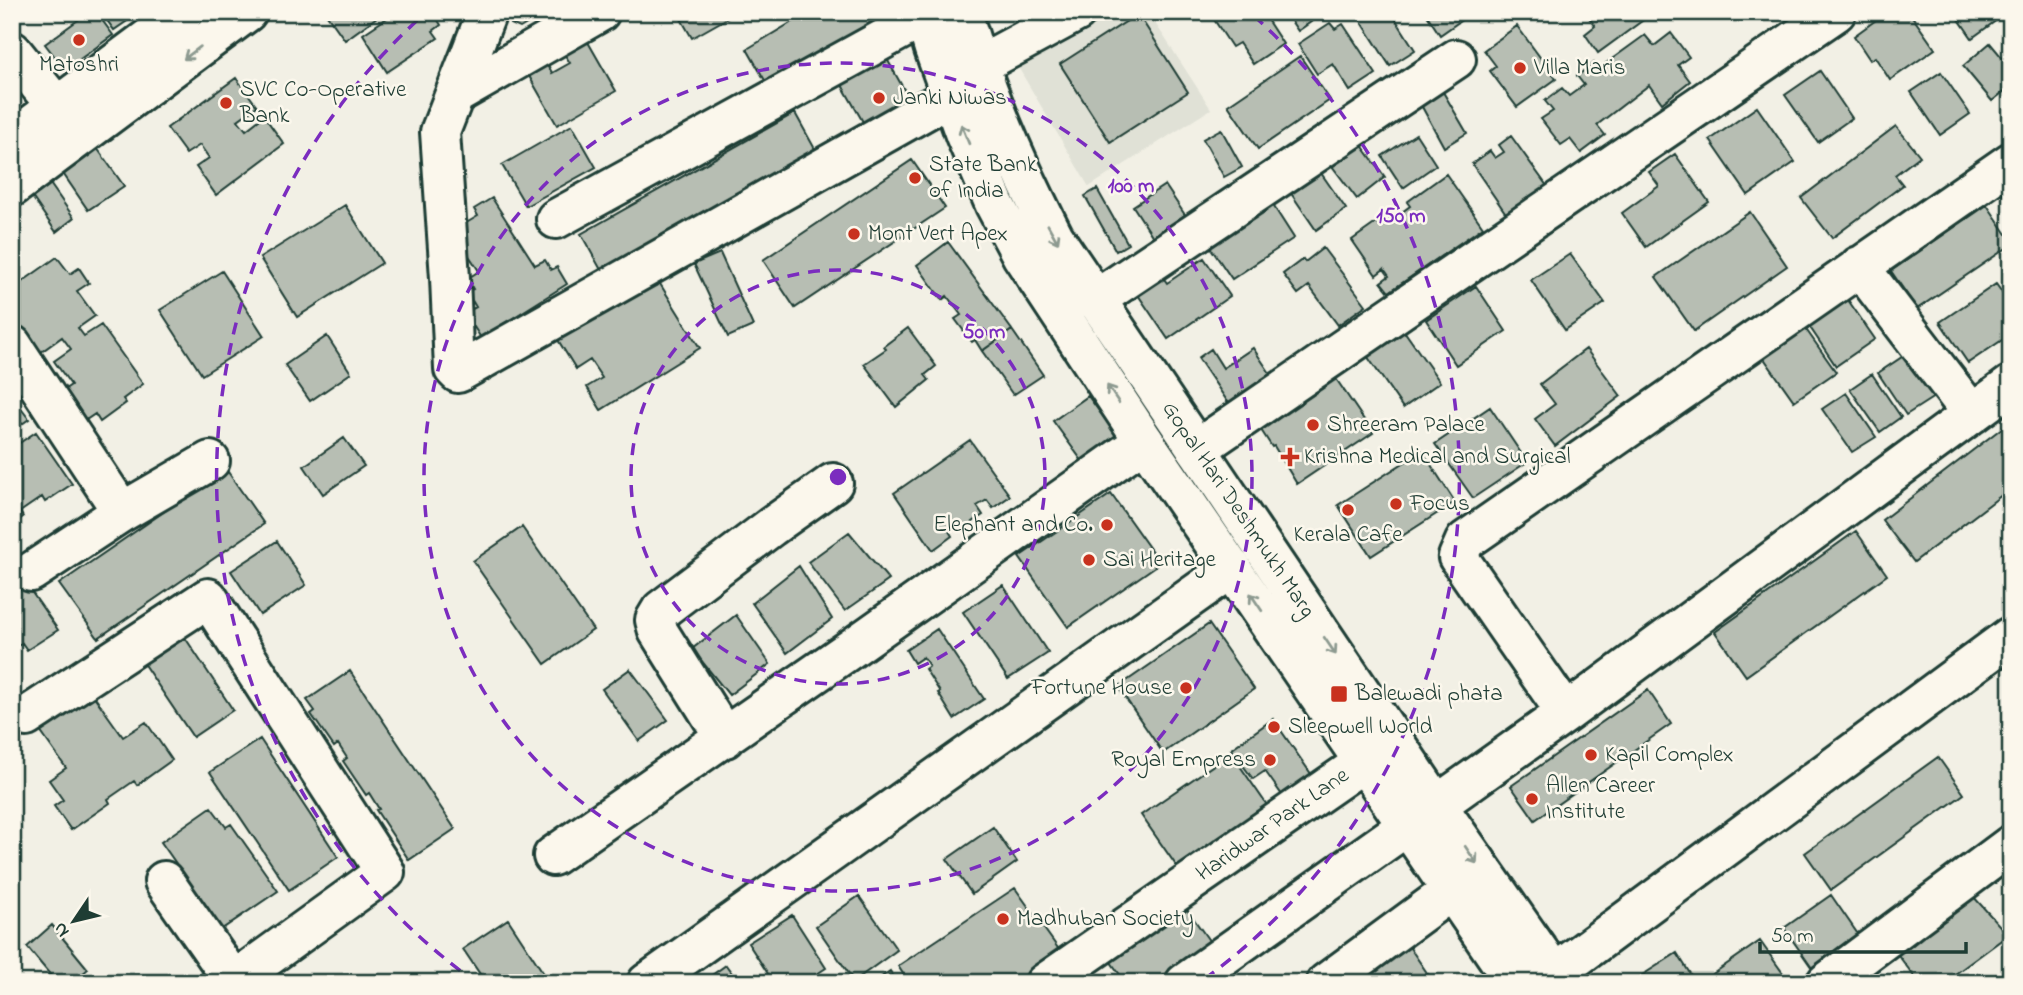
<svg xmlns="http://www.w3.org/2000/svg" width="2023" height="995" viewBox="0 0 2023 995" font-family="'Indie Flower',sans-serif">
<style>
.built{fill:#e0e1d6}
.building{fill:#b7beb3;stroke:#1f3d34;stroke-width:2}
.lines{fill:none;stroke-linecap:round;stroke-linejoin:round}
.minor-casing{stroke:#1f3d34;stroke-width:44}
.major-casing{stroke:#1f3d34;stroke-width:44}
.minor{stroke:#fbf7ec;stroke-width:38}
.major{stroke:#fbf7ec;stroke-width:38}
.oneway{stroke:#8d9a90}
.ring{fill:none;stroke:#7b2cbf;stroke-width:3.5;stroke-dasharray:12 9}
.poi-dot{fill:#c8321e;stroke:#fbf7ec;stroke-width:2.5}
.labels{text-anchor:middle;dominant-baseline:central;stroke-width:5;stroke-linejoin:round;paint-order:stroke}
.poi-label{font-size:23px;fill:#1f3d34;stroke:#fbf7ec;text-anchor:start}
.street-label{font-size:23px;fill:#1f3d34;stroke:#fbf7ec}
.centre{fill:#7b2cbf;stroke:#fbf7ec;stroke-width:3.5}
.ring-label{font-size:21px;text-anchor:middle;font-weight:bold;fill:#7b2cbf;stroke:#fbf7ec;stroke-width:5;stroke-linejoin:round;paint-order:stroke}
</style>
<rect width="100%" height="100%" fill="#f2f0e5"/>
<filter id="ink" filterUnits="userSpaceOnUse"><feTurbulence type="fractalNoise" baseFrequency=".0143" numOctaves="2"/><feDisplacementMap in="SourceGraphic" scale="14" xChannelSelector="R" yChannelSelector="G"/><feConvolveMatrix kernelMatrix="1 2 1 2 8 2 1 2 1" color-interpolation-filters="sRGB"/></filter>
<g filter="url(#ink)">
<path class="built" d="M1110,12H1148L1211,109L1089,187L1018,67Z"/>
<path class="building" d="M89,12H96L113,35L65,70L45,44Z
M101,12H129L133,17L114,30Z
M325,12H384L345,40Z
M396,12H433L441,25L433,31L438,38L387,72L363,34Z
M509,12H547L520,28L511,24Z
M677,12H738L692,38Z
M809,12H879L881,16L767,84L747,49Z
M1209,12H1262L1283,44L1253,64L1239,43L1232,47Z
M1285,12H1325L1298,31Z
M1365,12H1391L1415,50L1390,66L1358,16Z
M1425,12H1473L1440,35Z
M1585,12H1642L1646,18L1598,53L1585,34L1595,26Z
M1887,12H1909L1935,49L1890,80L1875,57L1870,60L1854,36Z
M1954,12H2008L1972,38Z
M1138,14L1188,92L1110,142L1060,64Z
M1330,23L1335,29L1343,24L1376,74L1350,91L1333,64L1317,74L1298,44Z
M1517,26L1556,79L1517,107L1490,71L1496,66L1484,50Z
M1671,33L1689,57L1678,65L1690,81L1662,103L1649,85L1597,125L1605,135L1581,153L1570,139L1561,145L1541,119L1553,111L1545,101L1562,88L1569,96L1584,85L1577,76L1594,63L1598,69L1645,35L1654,46Z
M588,42L616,91L557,125L529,76L548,65L552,73L570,63L565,55Z
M1990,43L2011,68V86L1992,101L1963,66Z
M1300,56L1330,100L1258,149L1228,105Z
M887,59L916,111L871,136L842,85Z
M1820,71L1852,118L1818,142L1785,95Z
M1941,72L1970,114L1940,135L1911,92Z
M236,78L257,106L238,120L246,130L264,116L284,144L216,195L196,167L209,158L200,145L186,154L167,128Z
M1443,92L1467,133L1444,147L1421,105Z
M1757,107L1795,162L1748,195L1710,140Z
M795,113L815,149L601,270L581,234Z
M572,125L596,167L526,206L502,165Z
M1896,126L1920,156L1895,175L1903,185L1832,238L1801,198Z
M1221,129L1242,167L1224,177L1203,139Z
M1416,134L1436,165L1403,188L1382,156Z
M1511,136L1547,186L1507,215L1472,164L1490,151L1495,158L1504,152L1499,145Z
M1361,144L1385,177L1357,199L1332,166Z
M97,148L124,186L88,210L62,172Z
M1675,154L1709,202L1646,247L1622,213L1659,186L1649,172Z
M912,160L945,208L795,308L763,260Z
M1314,163L1346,209L1316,230L1284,183Z
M1446,174L1483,227L1389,292L1381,282L1389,276L1384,269L1376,275L1352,240L1390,213L1394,218L1410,206L1407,202Z
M46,178L74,218L56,232L28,191Z
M1165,185L1185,215L1153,237L1133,206Z
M1097,189L1128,244L1116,251L1085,196Z
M492,198L535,265L545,260L551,270L557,267L567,284L481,338L465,313L476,307L467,292L473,289L467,279L479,271L453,231L478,216L474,209Z
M1269,199L1294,238L1232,279L1206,241Z
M345,205L382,263L297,317L260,258Z
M1987,205L2011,240V245L1917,309L1891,271Z
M1750,212L1787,266L1694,331L1656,277Z
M948,242L1012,330L982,351L975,340L972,342L955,319L961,315L947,296L942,300L917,265Z
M1323,248L1366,305L1338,325L1309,286L1298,294L1283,274L1303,259L1305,262Z
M720,253L753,326L728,337L694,264Z
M1570,254L1605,303L1565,330L1531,280Z
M57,257L70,274L79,268L89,283L77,291L95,316L78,328L84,336L101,325L143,384L123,399L126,403L100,422L95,414L80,424L61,392L71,385L54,361L71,349L62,337L41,352L24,329L12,337V289Z
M1204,258L1230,296L1168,339L1132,286L1157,269L1167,283Z
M222,271L264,336L202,375L160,310Z
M657,279L700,348L601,410L587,387L602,378L590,360L576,369L558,340Z
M1996,284L2011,305V334L1968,363L1940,322Z
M1476,286L1506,331L1456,365L1426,320Z
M1848,300L1875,339L1836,366L1809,326Z
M1400,325L1440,382L1403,408L1363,350Z
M908,328L936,366L925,375L929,380L896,407L864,364L886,349L884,346Z
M1805,328L1836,372L1794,401L1763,357Z
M1012,330L1043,375L1013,395L982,351Z
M327,336L351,373L310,401L285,365Z
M1253,348L1278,385L1236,414L1198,358L1211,349L1223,368Z
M1586,349L1621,396L1555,446L1535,419L1555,404L1540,384Z
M1905,355L1934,397L1906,415L1878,373Z
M1330,370L1373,433L1297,484L1274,446L1272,447L1261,430L1263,429L1257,420Z
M1872,374L1901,417L1880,432L1850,389Z
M1846,393L1876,437L1852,452L1822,409Z
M1088,396L1123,444L1088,469L1053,421Z
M12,397L29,419L12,431Z
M1490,407L1527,462L1473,498L1435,444Z
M2011,421V488L1914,562L1882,520Z
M36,432L72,484L45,502L42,497L20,512L23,517L12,525V448Z
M344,438L364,466L323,494L304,466Z
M970,440L1010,496L993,508L987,500L977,506L983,515L964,528L961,523L949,531L952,536L933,550L894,493Z
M1422,451L1455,502L1371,556L1338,505Z
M226,469L264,524L98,638L59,584Z
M1111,494L1160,563L1068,627L1019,557Z
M522,527L593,630L545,664L473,561Z
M1856,531L1887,575L1746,676L1715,632Z
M849,532L889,580L845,611L808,562Z
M277,541L306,585L260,615L231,571Z
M12,564L58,630L27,650L22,643L12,650Z
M799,566L832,619L787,653L752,603Z
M1003,585L1048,653L1008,679L963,612Z
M736,615L770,664L729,695L692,649Z
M1209,624L1254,689L1163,753L1118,687Z
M937,629L984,699L954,719L938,693L940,692L925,669L929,666L923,657L914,663L906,650Z
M184,636L233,710L193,737L143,663Z
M630,669L668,720L639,741L602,689Z
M350,671L455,829L409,860L376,810L379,809L369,793L366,795L343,761L347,758L338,744L334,747L311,714L315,711L307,700Z
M1648,690L1671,724L1535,820L1511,786Z
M91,692L123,737L146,722L172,760L137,785L134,781L108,799L110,803L71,830L54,806L63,800L49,780L66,768L38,728Z
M1273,719L1316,781L1287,802L1265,771L1253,779L1231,749Z
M260,739L338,857L289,890L210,772Z
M1231,753L1269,808L1180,871L1141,815Z
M1938,757L1964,794L1831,890L1805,853Z
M211,807L226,827L231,824L278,891L222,929L161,842Z
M993,827L1017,862L972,894L947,859Z
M1964,886L2008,935L1943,983H1919L1893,948L1903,940L1909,948L1920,939L1911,927Z
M1015,888L1060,951L1014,983H909L898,966Z
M1831,895L1866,946L1819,978L1784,928Z
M859,896L897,950L854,981L816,926Z
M1184,905L1210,942L1153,983H1126L1108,958Z
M792,915L826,968L803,983H774L748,943Z
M508,919L550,983H486L463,949Z
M52,925L88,969L72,983H57L27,947Z
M1760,941L1790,983H1710L1707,978Z
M1408,945L1434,983H1354Z
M1677,953L1696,983H1630Z
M726,965L739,983H701Z
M890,971L898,983H873Z"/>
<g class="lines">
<g class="minor-casing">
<path id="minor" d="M487,12L440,132L450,278L454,369L458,373L951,96
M12,51L77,132
M979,65L1077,12
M455,95L600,12
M556,219L924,17
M1859,266L1972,414
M1095,300L1456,59
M12,345L122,512
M1197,449L1836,12
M31,572L122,512L210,461
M1566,713L1458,557L1465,541L2011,162
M26,717L208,598L385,872L245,973L240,983
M725,738L658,631L655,620L661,610L771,527L833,483
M1437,805L1566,713L2011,385
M553,856L852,648L1144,441
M164,881L235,983
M1554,974L2011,636
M647,983L1232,568
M1045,983L1364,762
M1185,983L1407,826
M1326,983L1451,891
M1826,983L2011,845"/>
</g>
<g class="major-casing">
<path id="major" d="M923,12L934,49L965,135L995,205L1022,256L1144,441L1515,983
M962,12C984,90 1017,165 1054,237L1437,805L1561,983
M12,140L184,12
M12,187L247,12"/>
</g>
<use href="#minor" class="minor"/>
<use href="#major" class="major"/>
</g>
<defs><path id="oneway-shaft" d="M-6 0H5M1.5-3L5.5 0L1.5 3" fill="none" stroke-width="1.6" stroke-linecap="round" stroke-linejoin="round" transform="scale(1.75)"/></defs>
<g class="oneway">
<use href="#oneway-shaft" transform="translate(192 53) rotate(143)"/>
<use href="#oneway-shaft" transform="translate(965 134) rotate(-112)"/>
<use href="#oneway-shaft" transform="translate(1053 234) rotate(61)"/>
<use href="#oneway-shaft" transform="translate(1113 394) rotate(-124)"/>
<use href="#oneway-shaft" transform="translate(1256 602) rotate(-124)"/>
<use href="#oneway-shaft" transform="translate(1330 646) rotate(56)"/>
<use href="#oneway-shaft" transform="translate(1471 855) rotate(56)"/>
</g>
</g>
<g class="ring">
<circle cx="838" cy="477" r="207"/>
<circle cx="838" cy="477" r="414"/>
<path d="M477 983A621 621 0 0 1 422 16M1254 16A621 621 0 0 1 1199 983"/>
</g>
<g class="poi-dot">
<circle cx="79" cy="40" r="7"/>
<circle cx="1520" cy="68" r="7"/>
<circle cx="879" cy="98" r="7"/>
<circle cx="226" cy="103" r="7"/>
<circle cx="915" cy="178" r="7"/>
<circle cx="854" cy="234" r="7"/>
<circle cx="1313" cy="425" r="7"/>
<path d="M1286.5 446.5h7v7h7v7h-7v7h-7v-7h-7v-7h7z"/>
<circle cx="1396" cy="504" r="7"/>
<circle cx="1348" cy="510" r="7"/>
<circle cx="1107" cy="525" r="7"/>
<circle cx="1089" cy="560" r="7"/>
<circle cx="1186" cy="688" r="7"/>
<rect x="1330" y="685" width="18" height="18" rx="3.5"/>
<circle cx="1274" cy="727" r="7"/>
<circle cx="1591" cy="755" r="7"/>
<circle cx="1270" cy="760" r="7"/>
<circle cx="1532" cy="799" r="7"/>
<circle cx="1003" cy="919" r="7"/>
</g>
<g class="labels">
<g class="poi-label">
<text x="79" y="65" text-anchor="middle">Matoshri</text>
<text x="1534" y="68">Villa Maris</text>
<text x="240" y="90">SVC Co-Operative<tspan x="240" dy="26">Bank</tspan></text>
<text x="893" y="98">Janki Niwas</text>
<text x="929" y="165">State Bank<tspan x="929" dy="26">of India</tspan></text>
<text x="868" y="234">Mont Vert Apex</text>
<text x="1327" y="425">Shreeram Palace</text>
<text x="1304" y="457">Krishna Medical and Surgical</text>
<text x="1410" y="504">Focus</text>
<text x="1093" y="525" text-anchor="end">Elephant and Co.</text>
<text x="1348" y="535" text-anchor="middle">Kerala Cafe</text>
<text x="1103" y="560">Sai Heritage</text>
<text x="1172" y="688" text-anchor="end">Fortune House</text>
<text x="1355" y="694">Balewadi phata</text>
<text x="1288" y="727">Sleepwell World</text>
<text x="1605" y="755">Kapil Complex</text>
<text x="1256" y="760" text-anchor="end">Royal Empress</text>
<text x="1546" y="786">Allen Career<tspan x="1546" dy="26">Institute</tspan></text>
<text x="1017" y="919">Madhuban Society</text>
</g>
<g class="street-label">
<text transform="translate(1238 510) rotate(56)">Gopal Hari Deshmukh Marg</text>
<text transform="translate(1273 825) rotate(-35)">Haridwar Park Lane</text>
</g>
</g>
<circle cx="838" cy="477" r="10" class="centre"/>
<g class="ring-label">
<text x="1131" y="192">100 m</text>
<text x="1401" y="222">150 m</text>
<text x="984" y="338">50 m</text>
</g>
<rect width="2023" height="995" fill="none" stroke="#fbf7ec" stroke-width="42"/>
<rect x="21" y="21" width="1981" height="953" fill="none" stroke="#1f3d34" stroke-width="2.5" filter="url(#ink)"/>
<g transform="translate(74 921) rotate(235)" stroke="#fbf7ec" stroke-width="5" paint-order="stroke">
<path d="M0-5L12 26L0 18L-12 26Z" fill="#1f3d34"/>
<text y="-10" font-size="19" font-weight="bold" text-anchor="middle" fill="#1f3d34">N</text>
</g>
<path d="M1760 942v10h206v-10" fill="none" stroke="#1f3d34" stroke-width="3.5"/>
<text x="1771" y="942" font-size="21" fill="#1f3d34" stroke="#fbf7ec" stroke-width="5" paint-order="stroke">50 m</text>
</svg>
